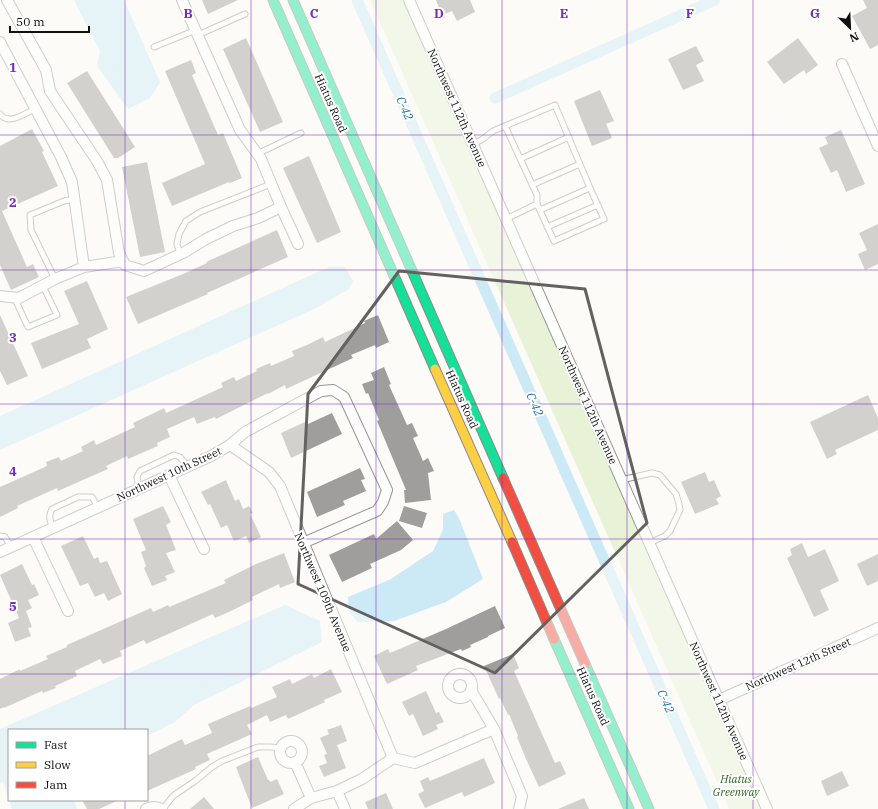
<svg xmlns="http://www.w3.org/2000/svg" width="878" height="809" viewBox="0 0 878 809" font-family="'IBM Plex Serif',serif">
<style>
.green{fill:#e7f2d7}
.water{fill:#cce9f6}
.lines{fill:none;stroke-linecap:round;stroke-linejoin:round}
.canal{stroke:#cce9f6;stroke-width:11}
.building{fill:#a09e9c}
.lane-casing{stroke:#969694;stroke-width:7}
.street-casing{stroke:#969694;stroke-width:12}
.fast-casing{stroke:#8d8c8b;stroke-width:11}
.slow-casing{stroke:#8d8c8b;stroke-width:11}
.jam-casing{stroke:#8d8c8b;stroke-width:11}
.lane{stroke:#fffefe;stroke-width:5}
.street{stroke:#fffefe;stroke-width:10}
.fast{stroke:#16e098;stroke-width:9}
.slow{stroke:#ffcf43;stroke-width:9}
.jam{stroke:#f24e42;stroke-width:9}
.marked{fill:none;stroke:#636261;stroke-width:3;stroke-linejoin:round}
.grid{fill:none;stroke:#7b2cbf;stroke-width:1;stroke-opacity:0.55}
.labels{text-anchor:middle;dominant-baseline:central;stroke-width:4;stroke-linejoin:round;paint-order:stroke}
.street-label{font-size:11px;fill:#101010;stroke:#fff}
.park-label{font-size:11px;font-style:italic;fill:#31691f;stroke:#fff}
.water-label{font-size:12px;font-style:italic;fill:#186ba4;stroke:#fff}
.grid-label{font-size:13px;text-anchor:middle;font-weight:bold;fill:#7b2cbf;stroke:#fff;stroke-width:4;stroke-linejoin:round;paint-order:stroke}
</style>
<rect width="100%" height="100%" fill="#fcfbf7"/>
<path class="green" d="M370,0H403L763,809H729Z"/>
<path class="water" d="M74,0H124L160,82L150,98L128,109L97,66L100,51Z
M329,267H345L353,281L349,289L314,309L0,450V416Z
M454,510L459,518L483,579L446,602L394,621L358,622L349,612L348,597L391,579L433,551L443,530V514Z
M285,605L320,621L322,642L194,705L175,722L147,736V730H9V800L3,782L0,783V729Z
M9,800H74L77,809H12Z"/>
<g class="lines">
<path class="canal" d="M357,0L714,809
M495,98L715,0"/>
</g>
<path class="building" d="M202,0H238L208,14Z
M436,0H470L475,12L457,21L452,11L442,15Z
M863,0H878V45L870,49L852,16L867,8Z
M246,38L283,122L260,132L223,49Z
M798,38L818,65L806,74L804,70L784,84L767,62Z
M696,46L704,61L696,65L704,81L683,90L668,59Z
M191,60L196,73L192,75L218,135L223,133L242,178L230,183L229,182L172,206L162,183L205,164L165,71Z
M87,71L135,147L118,158H114L67,83Z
M600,90L614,121L606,124L612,138L592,146L574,101Z
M32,129L44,151L42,152L58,186L2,211L27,267L33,264L39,277L11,290L0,265V146Z
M841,130L865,184L846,192L837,170L831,173L819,148L828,144L825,137Z
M309,156L341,232L317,243L283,168Z
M147,162L165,252L140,257L122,167Z
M878,224V264L865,270L858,254L867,250L859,233Z
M277,230L288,257L207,293L208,294L138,324L126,297L183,274L207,263L206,262Z
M87,281L108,329L87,339L91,348L42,369L31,343L79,324L64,291Z
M0,315L28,376L7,385L0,371Z
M378,315L389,342L376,348L375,345L351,355L353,358L286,389L285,385L268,394V393L216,419L215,417L197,424L194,417L167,429L170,437L157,443L158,446L128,459L127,456L106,466L108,469L58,491L57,488L17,506L18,508L0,517V487L47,466L46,462L59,457L61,461L83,451L81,447L94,440L96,445L135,427L133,423L154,413L164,408L166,413L188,403L223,387L221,383L234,377L236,381L257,371L256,369L270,363L271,366L294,356L292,351L307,345L323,337L325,342L365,323L364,321Z
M384,367L391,384L389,385L407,425L412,423L418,436L413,438L423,461L428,458L434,471L428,473L431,500L405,503L404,490H406L377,421L379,420L368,393L366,394L362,384L374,380L371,373Z
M868,395L878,418V430L835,450L837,454L827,459L810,422Z
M332,413L342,434L291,458L281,433L307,421L308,424Z
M360,468L365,479L361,480L366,491L343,501L345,505L317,517L307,492Z
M705,472L709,482L714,480L721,496L716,499L719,504L695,514L681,482Z
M226,480L235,501L239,499L243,509L249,506L253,513L250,514L261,537L249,543L246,536L234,541L227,525L221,528L210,504L208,505L201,492Z
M163,506L171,522L166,525L176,550L166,553L175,572L165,576L167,580L152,586L144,568L146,566L141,552L146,550L133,519Z
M404,506L427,513L422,528L399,521Z
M397,521L413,540L401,550L370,564L372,568L342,582L329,555L374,534L376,539Z
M83,536L94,559L98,557L100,563L107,561L122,594L108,601L104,593L95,597L88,583L80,586L61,546Z
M802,543L808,557L825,549L839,581L820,590L829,610L814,617L787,558L792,555L790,549Z
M284,553L295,582L280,588L279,584L252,597L253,600L231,611L215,618L213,614L146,644L144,640L120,651L122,656L103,664L100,659L75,671L77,676L55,686L56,688L43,693L42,691L4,708V707L0,709V679L20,669V671L48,659L46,656L67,647V645L151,608L153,612L168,605L169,607L226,583L224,580L256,564Z
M878,554V581L867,586L857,564Z
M22,564L32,585L34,584L39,595L28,600L32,608L26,611L32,627L28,628L31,636L15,642L8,623L19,618L0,575Z
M495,606L505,628L488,636V637L470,645L471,647L462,651L461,649L416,666L418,670L387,684L374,656L388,649L390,653L446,629Z
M513,654L519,668L514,671L555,763L560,761L566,774L539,787L526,759L517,737L518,736L509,714L508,715L500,698L499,699L484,666Z
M331,669L342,692L324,700L325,702L288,719L286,715L270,722L267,715L247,725L252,734L207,754L210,760L195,767L196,769L147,791V756L182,739L185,745L212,733L208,724L250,706L251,708L277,697L272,687L290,679L292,684L312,674L314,678Z
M426,691L436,713L439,712L444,722L436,725L438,729L423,736L413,714L409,716L402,702Z
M341,725L347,741L337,745L346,768L324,777L319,766L327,763L324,755L327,754L320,738L329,734L327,730Z
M258,757L268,780H269L270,782L277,779L284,794L252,808L236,767Z
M484,758L495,783L464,797L462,792L425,808L418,794L424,791L420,781L428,777L430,781Z
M842,771L849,786L827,796L821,781Z
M386,793L393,809H368L365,802Z
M204,797L214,809H190Z
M584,798L589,809H558Z
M82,800H119L99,809H87Z"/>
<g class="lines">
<g class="lane-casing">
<path id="lane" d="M198,35L245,14
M154,47L196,30
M0,114C9,126 25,113 35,109
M505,126L537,195V204
M473,144L483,139L493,131L555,105L590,188
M257,154L301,133
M520,159L569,137
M532,185L580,164
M506,219L537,204L554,241L604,219L590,188L540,210
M547,227L598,205
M180,254L177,244L179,234L186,221L200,212L271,184
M55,279L31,230L30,215L64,201L75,199
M14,297L28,327L57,315L43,286
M621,480L652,473L660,475L676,494L679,504L680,510L670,531L665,536L649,543
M139,489L137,477L140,471L174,455L180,457L188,467
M53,528C50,521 48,516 52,509L78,497H92L98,507
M0,536L5,537L11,547
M163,809L173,796L195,781L212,767L222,761L258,747H270L281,748"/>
</g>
<g class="street-casing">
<path id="street" d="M7,0L46,70L50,91L97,161L107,180L119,253L125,265L144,271L185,252L206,239L233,226L258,218L281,207
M182,0L240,130L261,159L281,207L298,244
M409,0L767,809
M0,42L61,157L72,182L84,267
M842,64L878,146
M0,296L19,298L55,279L84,267L123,261
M230,445L269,472L280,486L393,758
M169,475L204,549
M33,537L68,611
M0,552L211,456L230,445L245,432L321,391L333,390L344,397L387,490L383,502L377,511L303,543
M448 686a12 12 0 1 1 24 0a12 12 0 1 1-24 0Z
M471,690L494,729L522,796L519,809
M719,700L878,628
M280 752a11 11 0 1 1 22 0a11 11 0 1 1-22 0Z
M295,762L311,798
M337,791L345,809
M146,809C152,806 156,806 162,809
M294,809L311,798L337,791L362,779L393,758L415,763L494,729"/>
</g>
<g class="fast-casing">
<path id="fast" d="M273,0L435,369
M293,0L503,478
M554,639L629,809
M585,664L649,809"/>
</g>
<g class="slow-casing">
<path id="slow" d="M435,369L512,542"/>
</g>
<g class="jam-casing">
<path id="jam" d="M503,478L585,664
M512,542L554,639"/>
</g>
<use href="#lane" class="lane"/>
<use href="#street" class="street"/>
<use href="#fast" class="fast"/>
<use href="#slow" class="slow"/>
<use href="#jam" class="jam"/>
</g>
<path d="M0 0H878V809H0ZM399,271L585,289L647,523L495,673L298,584L308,394Z" fill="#fcfbf7" fill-opacity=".55" fill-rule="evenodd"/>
<path class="marked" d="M399,271L585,289L647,523L495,673L298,584L308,394Z"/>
<path class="grid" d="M125,0V730M251,0V809M376,0V809M502,0V809M627,0V809M753,0V809M0,135H878M0,270H878M0,404H878M0,539H878M0,674H878M125,800V809"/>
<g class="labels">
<g class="street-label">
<text transform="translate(331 103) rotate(66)">Hiatus Road</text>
<text transform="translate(457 108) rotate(66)">Northwest 112th Avenue</text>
<text transform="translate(462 399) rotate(66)">Hiatus Road</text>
<text transform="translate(588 405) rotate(66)">Northwest 112th Avenue</text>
<text transform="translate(169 474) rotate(-25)">Northwest 10th Street</text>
<text transform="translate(323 592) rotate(67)">Northwest 109th Avenue</text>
<text transform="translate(798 664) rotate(-24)">Northwest 12th Street</text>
<text transform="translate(593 696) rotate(66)">Hiatus Road</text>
<text transform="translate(719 701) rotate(66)">Northwest 112th Avenue</text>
</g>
<g class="park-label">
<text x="736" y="779">Hiatus<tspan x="736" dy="13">Greenway</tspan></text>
</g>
<g class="water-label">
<text transform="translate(405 108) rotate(66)">C-42</text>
<text transform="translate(535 404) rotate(66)">C-42</text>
<text transform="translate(666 701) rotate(66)">C-42</text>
</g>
</g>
<g class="grid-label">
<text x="188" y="18">B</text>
<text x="314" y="18">C</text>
<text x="439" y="18">D</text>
<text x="564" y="18">E</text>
<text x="690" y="18">F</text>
<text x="815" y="18">G</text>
<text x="13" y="72">1</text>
<text x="13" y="207">2</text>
<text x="13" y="342">3</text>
<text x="13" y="476">4</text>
<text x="13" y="611">5</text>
</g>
<rect x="8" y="729" width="140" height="72" fill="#ffffff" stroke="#9f9f9f"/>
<rect x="16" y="742" width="20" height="6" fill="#16e098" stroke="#9f9f9f"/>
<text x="44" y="749" font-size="12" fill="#101010">Fast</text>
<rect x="16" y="762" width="20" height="6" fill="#ffcf43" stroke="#9f9f9f"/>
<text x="44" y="769" font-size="12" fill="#101010">Slow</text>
<rect x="16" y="782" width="20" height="6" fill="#f24e42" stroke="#9f9f9f"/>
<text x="44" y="789" font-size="12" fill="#101010">Jam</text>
<g transform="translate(850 28) rotate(156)" stroke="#ffffff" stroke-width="3" paint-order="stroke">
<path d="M0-3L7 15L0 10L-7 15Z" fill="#101010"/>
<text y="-6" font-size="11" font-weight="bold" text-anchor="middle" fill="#101010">N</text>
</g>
<path d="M10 26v6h79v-6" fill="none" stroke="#101010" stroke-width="2"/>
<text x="16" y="26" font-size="12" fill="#101010" stroke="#ffffff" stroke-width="3" paint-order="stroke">50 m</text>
</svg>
